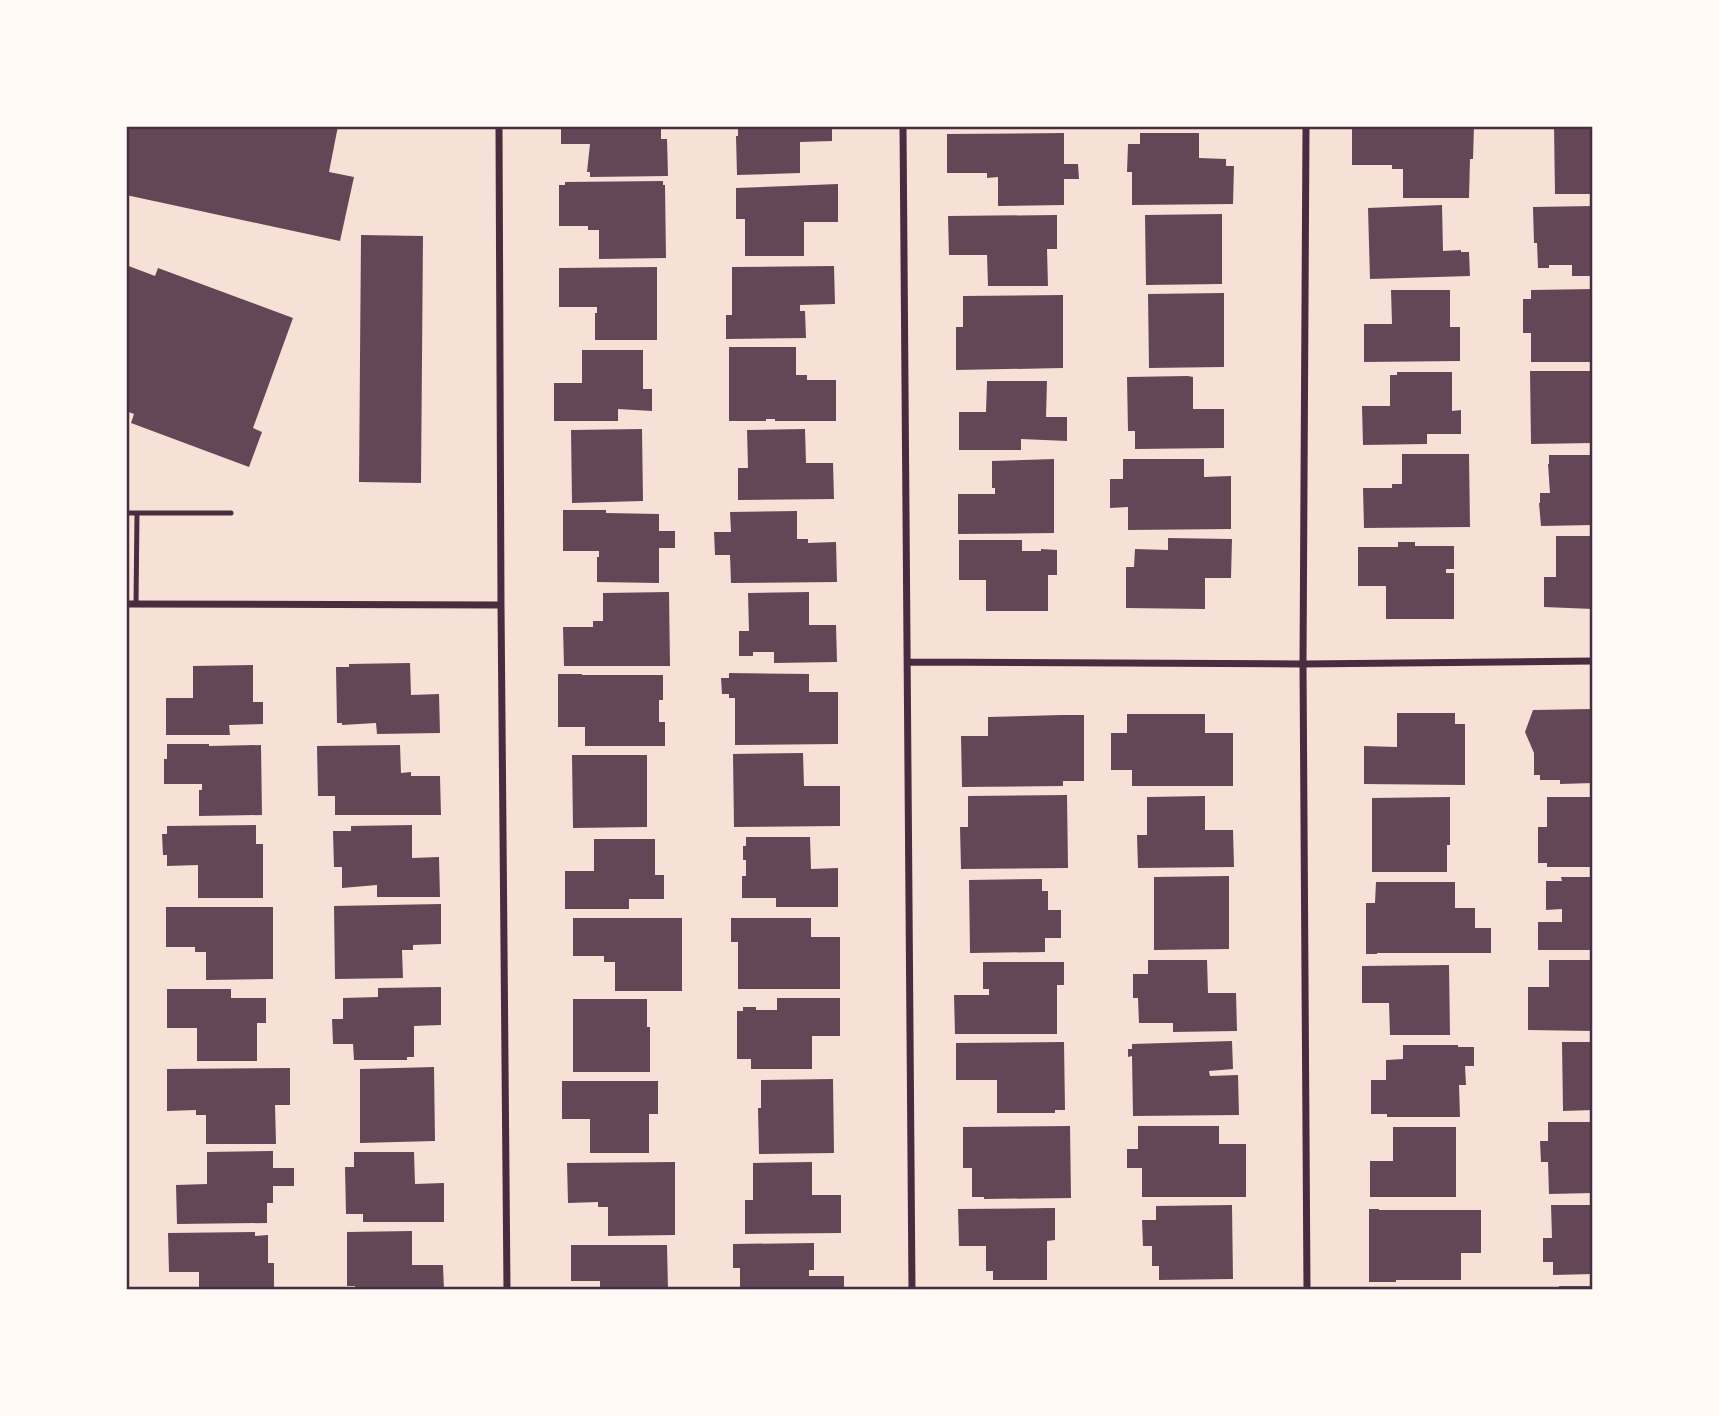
<svg xmlns="http://www.w3.org/2000/svg" width="1719" height="1416" viewBox="0 0 1719 1416" font-family="'IBM Plex Sans',sans-serif">
<style>
.building{fill:#644757}
.lines{fill:none;stroke-linecap:round;stroke-linejoin:round}
.service{stroke:#4a2c40;stroke-width:5}
.minor{stroke:#4a2c40;stroke-width:7}
.neatline{fill:none;stroke:#4a2c40;stroke-width:2.5}
</style>
<rect width="100%" height="100%" fill="#f7e1d7"/>
<path class="building" d="M126,126H338L329,172L354,177L340,241L126,195Z
M561,126H661V139H667L668,176L590,177V172H587L590,144H561Z
M738,126H832V141L800,142V173L737,175L736,136H738Z
M1352,126H1474L1473,159H1470L1469,198H1403V169H1392V165H1352Z
M1554,126H1593V194H1555Z
M1064,133V164H1078L1079,179H1064V205L998,206V177L987,178V173H947V134Z
M1140,133H1199V158L1226,159V166H1234L1233,204L1132,205V172H1127L1128,144H1140Z
M663,181V185H665L666,258L599,259V230H588V226H559V185H565V182Z
M838,184V222H804V256H745V219H736V188Z
M1442,205L1443,251L1461,250V252H1469L1470,276L1370,279L1368,208Z
M1593,206V276H1572V265H1549V268H1538L1537,243H1534L1533,207Z
M1222,214V284L1146,285L1145,215Z
M1057,215V249H1047L1048,286H988L987,255H949L948,216Z
M361,235L423,236L421,483L359,482Z
M126,265L155,276L158,268L293,318L253,428L262,432L249,467L131,423L134,414L126,411Z
M834,266L835,304L800,305V311H805L806,338L726,339V315H732V267Z
M657,267V340H595V313H597V307H559V268Z
M1593,289V362H1531V333H1523V299H1531V290Z
M1391,290H1450V327H1460V361L1364,362V324H1392Z
M1224,293V367L1149,368L1148,294Z
M1063,295V368L956,370V327H963V296Z
M729,347H796V375H807V380H836V421H775V419H766V421H729Z
M582,350H643V389H652V411L618,409V421H554V383H582Z
M1530,371H1593V443L1531,444Z
M1397,372H1452V411L1461,410V434H1427V444L1363,445L1362,406H1390V375H1397Z
M1188,376L1193,377V409H1224V448L1135,449V431H1128L1127,377Z
M987,381H1047L1046,417H1067V441L1021,439V450H959V412H986Z
M642,429L643,501L572,503L571,430Z
M805,429L806,463H833L834,499L738,500V468H748L747,430Z
M1402,454H1469L1470,527L1364,528L1363,488H1392V484H1402Z
M1549,455H1593V525L1541,526L1539,503H1540V493H1550L1548,464H1549Z
M1054,459V533L958,534V494H995V488H992V461Z
M1123,459H1204V477L1231,476V529L1128,530V507L1110,508V479H1123Z
M563,510H606V513L659,514V531H675V548H659V583L597,582V557H599V551H563Z
M797,511V539H808V543L836,542L837,582L731,583L730,555H715L714,532H731L730,512Z
M1556,536H1593V609L1544,607V577H1556Z
M1168,538L1232,539L1231,578H1205V609L1126,608V567H1134L1135,549L1168,550Z
M959,540H1022V551H1041V549L1057,550V575H1048V611H986V580H959Z
M1398,542H1415V546H1454V569H1446V573H1454V619H1386V586H1358V547H1398Z
M669,592L670,666H564L563,627H593V621H603V593Z
M809,592V625H836L837,662L774,663V652H753V656H739V631H749L748,593Z
M410,663L411,695L439,694L440,733L377,734L376,723L342,725V723H337L336,667H349V664Z
M253,665V702H263V724L229,725L230,735H166V698H193V666Z
M729,673L809,674V692H838V744L735,745V698H729V694H722L721,678H729Z
M558,674H582V675H663V700H659V722H665V746H585V727H558Z
M1593,709V783L1560,784V780H1540V775H1534V753L1525,732L1533,710Z
M1397,713H1455V724H1465V785L1364,784V746L1397,747Z
M1127,714H1205V733H1233V786H1132V770H1111V733H1127Z
M1061,715H1084V781H1063V786L962,787L961,736H988V717Z
M167,744H209V746L261,745L262,815L199,816V790H202V784H164V759H167Z
M400,745L401,773L411,772V776H440L441,815H335V796H318L317,746Z
M803,753L804,786H840V826L734,827L733,754Z
M572,755H647V827L573,828Z
M1067,795L1068,868L961,869L960,827H968V796Z
M1205,796V830H1233L1234,867L1138,868L1137,835H1147V797Z
M1450,797V845H1447V872H1372V798Z
M1547,797H1593V867H1547V863H1538V827H1547Z
M256,825V844H263V898H198V865L167,866V855H163L162,834H167V826Z
M412,825V858L439,857L440,897H377V885L342,888V867H334L333,831H351V826Z
M746,837H810L811,869L838,868V907H776V898H742V876H746V860H743V846H746Z
M594,839H655V875H664V899H629V909H565V871H594Z
M1229,876V949L1154,950V877Z
M1561,877H1593V950H1538V922H1562V909L1546,910V881H1562Z
M1042,879V891H1048V910H1061V938H1045V952L970,953L969,880Z
M1376,882H1455V908H1475V928H1491V953H1377V954H1366V903H1375Z
M441,904V944L413,945V950H402L403,978L335,979L334,906Z
M166,907H273V979L206,980V952H195V947H166Z
M573,918H682V991H615V962H604V956H573Z
M731,918H811V937H840V989H738V942H731Z
M1148,960H1207L1208,993H1236L1237,1031L1173,1032V1023H1139L1138,998H1133V974H1148Z
M1549,960H1593V1031L1528,1030V987H1549Z
M983,962H1064V985H1057V1034H955L954,995H989V989H983Z
M1449,965L1450,1035H1390L1389,1003H1362V966Z
M441,987V1025L414,1026V1057H407V1060H354L353,1044H333L332,1019H343V998L378,997V988Z
M167,989H231V998H266V1023H257V1061H197V1028H167Z
M777,998H840V1036H812V1069H751V1059H737V1011H743V1007H756V1010H777Z
M573,999H647V1027H650V1072H573Z
M1232,1041L1233,1069L1209,1071L1210,1076L1238,1075L1239,1115L1133,1116L1132,1056L1128,1057V1049H1132V1044Z
M1064,1042L1065,1110H1055V1113H997V1080H956V1043Z
M1562,1042H1593V1110L1563,1111Z
M1403,1045H1458V1047H1474V1066H1465L1466,1085H1459L1460,1117H1387V1114H1371V1080H1386V1060L1403,1059Z
M434,1067L435,1141L360,1143V1069Z
M290,1068V1105H275L276,1144H206V1115H196V1110L167,1111V1069Z
M833,1079L834,1153L759,1154L758,1108H761V1080Z
M562,1081H658V1114H649V1153H590V1119H562Z
M1548,1122H1593V1193L1549,1194L1548,1162H1541L1540,1141H1548Z
M1070,1126L1071,1198L984,1199V1197H972V1168H963V1127Z
M1138,1126H1219V1144H1246V1197H1142V1168H1127V1149H1138Z
M1393,1127H1456V1197H1370V1161H1393Z
M273,1151V1168H294V1186H273V1203H267V1223L177,1224L176,1185L207,1184V1152Z
M354,1152H414L415,1184L444,1183V1222H363V1214H346L345,1167H354Z
M675,1162V1235L608,1236V1207H598V1202L568,1203L567,1163Z
M812,1162V1195H841V1233L745,1234V1200H753V1163Z
M1232,1205L1233,1279L1159,1280V1266H1152V1246H1143L1142,1220H1156V1206Z
M1551,1205H1593V1274L1553,1275V1262H1543V1238H1552Z
M1055,1208V1240L1047,1241V1280H993V1271H986V1246H959L958,1209Z
M1369,1209H1379V1210H1481V1253H1461V1280H1396V1282H1369Z
M412,1231V1265H443L444,1290H355V1286H347V1232Z
M255,1232V1236L268,1235V1263H274V1290H199V1272H169L168,1233Z
M814,1243V1270H809V1276H844V1290H740V1268H733V1244Z
M571,1245H667L668,1290H600V1281H571Z
M1559,1286H1593V1290H1559Z"/>
<g class="lines">
<path class="service" d="M126,513H231
M136,604L137,513"/>
<path class="minor" d="M499,126L501,605L507,1290
M903,126L912,1290
M1306,126L1303,664L1307,1290
M126,604L501,605
M908,662L1303,664L1593,661"/>
</g>
<rect width="1719" height="1416" fill="none" stroke="#fffaf5" stroke-width="256"/>
<rect x="128" y="128" width="1463" height="1160" class="neatline"/>
</svg>
